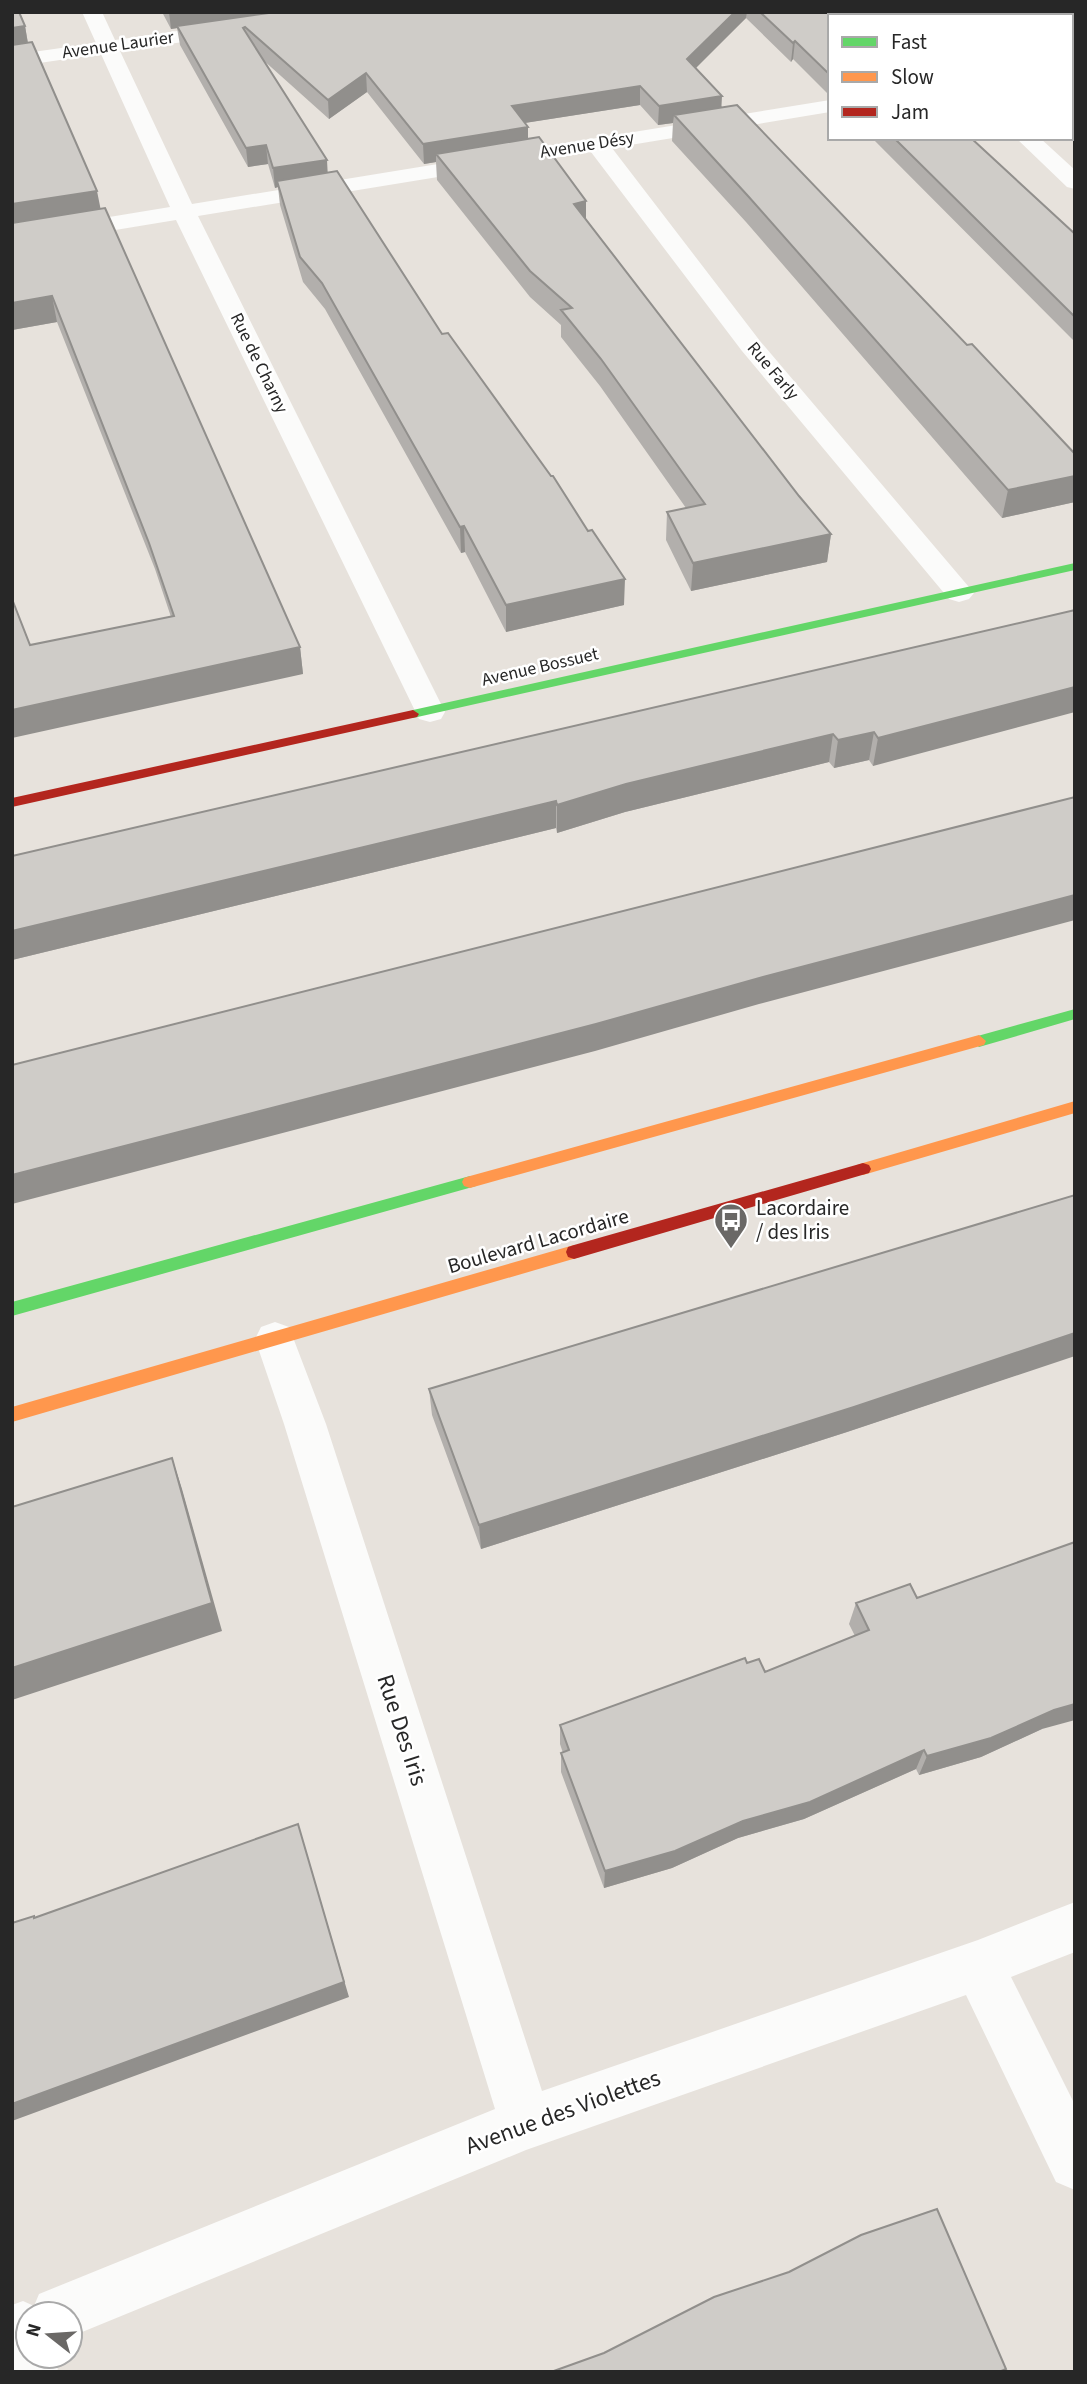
<svg xmlns="http://www.w3.org/2000/svg" width="1087" height="2384" viewBox="0 0 1087 2384" font-family="'Source Sans 3',sans-serif">
<style>
.lines{fill:none;stroke-linecap:round;stroke-linejoin:round}
.street{fill:#fbfbfa;fill-rule:evenodd}
.fast{fill:#63d668;fill-rule:evenodd}
.slow{fill:#ff974d;fill-rule:evenodd}
.jam{fill:#b3261e;fill-rule:evenodd}
.wall{fill:#b2afac}
.shaded-wall{fill:#918f8c}
.building{fill:#cfccc8;stroke:#918f8c;stroke-width:2}
.labels{text-anchor:middle;dominant-baseline:central;stroke-width:5;stroke-linejoin:round;paint-order:stroke}
.far-street-label{font-size:18px;fill:#272727;stroke:#fff}
.poi-label{font-size:21px;fill:#272727;stroke:#fff;text-anchor:start}
.street-label{font-size:21px;fill:#272727;stroke:#fff}
.near-street-label{font-size:24px;fill:#272727;stroke:#fff}
</style>
<rect width="100%" height="100%" fill="#e7e2dc"/>
<g class="lines">
<path class="street" d="M82,12H102L115,40L232,23L239,25L242,29L239,33L232,35L120,51L192,204L830,100V112L612,148L760,341L974,593L969,599L959,602L949,599L742,351L591,152L198,216L445,712L441,719L430,722L419,719L176,220L12,247V233L170,207L101,54L12,67V55L96,43Z
M1016,138H1040L1075,170V189L1067,187Z
M275,1322L289,1327L326,1424L542,2091L978,1940L1075,1902V1952L1011,1977L1075,2105V2190L1056,2182L966,1995L526,2150L70,2337V2314H28V2356H56L58,2372H12V2305L23,2301L34,2306L39,2294L495,2109L284,1424L255,1339L261,1327Z"/>
<path class="fast" d="M1075,563V570L413,718L407,714L413,710Z
M1075,1009V1019L979,1047L972,1041L974,1037Z
M470,1176L476,1178L478,1182L476,1186L12,1316V1302Z"/>
<path class="slow" d="M979,1035L986,1041L984,1045L470,1188L464,1186L462,1182L464,1178L470,1176Z
M1075,1101V1113L863,1175L857,1173L855,1169L857,1165L863,1163Z
M574,1245L580,1247L582,1252L580,1257L12,1422V1407Z"/>
<path class="jam" d="M413,710L419,714L417,717L12,807V798Z
M863,1163L869,1165L871,1169L869,1173L574,1259L568,1257L566,1252L568,1247L574,1245Z"/>
</g>
<path class="wall" d="M12,12L25,26L28,43L100,209L300,647L303,674L30,645L171,617L155,569L57,322L12,330Z
M162,12H1075V103L1071,100V16H830V96L793,59L791,62L746,18L695,68L722,107L967,345L1075,454V502L1002,518L746,222L672,141L673,123L658,125L640,105L524,123L528,139L586,219L799,496L831,534L827,562L691,591L666,540L667,512L686,508L600,386L561,337V325L530,297L437,180L436,162L424,164L367,92L329,119L262,59L328,173L442,334L624,605L506,632L465,552L461,553L325,309L303,282L280,205L278,187L275,188L268,164L248,167L180,45L177,28L171,29Z
M872,138H971L1075,234V342Z
M1075,610L873,766L869,760L834,768L829,762L625,812L557,833L556,828L12,960V856Z
M1031,1370L847,1432L481,1549L432,1415L429,1389Z
M917,1598L1042,1729L981,1757L919,1775L916,1769L804,1819L738,1838L672,1868L604,1888L561,1772V1753H563L560,1744V1725L747,1663L765,1672L855,1636L849,1624L856,1603Z"/>
<path class="shaded-wall" d="M169,12H285L171,29Z
M735,12H747L746,18L686,78L687,59Z
M25,26L29,50L12,53V28Z
M795,41L793,59L791,62L793,43Z
M366,73L367,92L329,119L328,100Z
M640,86V105L512,125V106Z
M722,96L721,115H674L673,123L658,125L659,106Z
M528,127V147L436,154V162L424,164L423,144Z
M266,145L268,164L248,167L246,148Z
M327,160L328,179L277,181L278,187L275,188L273,168Z
M97,191L102,216L12,230V204Z
M586,201V228L574,204Z
M52,296L57,322L12,330V303Z
M1075,476V502L1002,518L1008,490Z
M464,526L465,552L461,553L460,527Z
M831,534L827,562L691,591L693,563Z
M625,579L624,605L506,632V605Z
M300,647L303,674L12,738V710Z
M1075,687V712L873,766L878,738Z
M874,732L869,760L834,768L838,740Z
M833,734L829,762L625,812L557,833V805L626,784Z
M556,801V828L12,960V931Z
M1075,895V920L759,1004L595,1051L12,1204V1175Z
M1075,1333V1356L847,1432L481,1549L479,1525Z
M172,1458L182,1489L222,1631L12,1700V1668Z
M1075,1704V1720L1042,1729L981,1757L919,1775L927,1756L1054,1710Z
M924,1750L916,1769L804,1819L738,1838L672,1868L604,1888L605,1871L743,1821Z
M298,1824L349,1997L12,2121V2104Z"/>
<path class="building" d="M12,12H19L25,26L12,28Z
M276,12H735L687,59L722,96L659,106L640,86L512,106L528,127L423,144L366,73L328,100L245,27L243,28L327,160L273,168L266,145L246,148L177,26Z
M760,12H1075V40L1072,54L1075,56V81L1071,78V16H830V75L795,41L793,43Z
M32,42L97,191L12,204V45Z
M737,105L967,345L972,344L1075,454V476L1008,490L748,196L674,115Z
M539,137L586,201L574,204L799,496L831,534L693,563L667,512L705,504L601,359L561,310L572,308L530,271L436,154Z
M894,138H971L1075,234V317Z
M337,171L442,334L448,333L551,476H553L588,531L592,530L625,579L506,605L464,526L460,527L322,283L300,257L277,181Z
M105,208L300,647L12,710V599L30,645L174,616L149,543L52,296L12,303V223Z
M1075,610V687L878,738L874,732L838,740L833,734L626,784L557,805L556,801L12,931V856Z
M1075,797V895L763,977L596,1024L12,1175V1065Z
M1075,1195V1333L854,1407L479,1525L429,1389Z
M172,1458L212,1603L12,1668V1507Z
M1075,1542V1704L1054,1710L991,1738L927,1756L924,1750L810,1802L743,1821L675,1851L605,1871L561,1753L569,1750L560,1725L745,1658L747,1663L759,1659L765,1672L869,1630L856,1603L910,1584L917,1598Z
M298,1824L344,1982L12,2104V1923L34,1916V1918Z
M937,2209L1006,2369L999,2372H551L604,2353L714,2297L789,2272L861,2235Z"/>
<defs>
<g id="bus-pin" transform="scale(1.75)"><path d="M0 17L-7.5 6A9.5 9.5 0 1 1 7.5 6Z" fill="#6a6866" stroke="#fff"/><path d="M-5-6H5V4H4V6H2V4H-2V6H-4V4H-5ZM-3.5-4V0h7V-4ZM-3.5 1.2v1.5H-2V1.2ZM2 1.2v1.5H3.5V1.2Z" fill="#fff"/></g>
</defs>
<g fill-rule="evenodd">
<use href="#bus-pin" x="731" y="1220"/>
</g>
<g class="labels">
<g class="far-street-label">
<text transform="translate(118 45) rotate(-8)">Avenue Laurier</text>
<text transform="translate(587 145) rotate(-9)">Avenue Désy</text>
<text transform="translate(259 363) rotate(64)">Rue de Charny</text>
<text transform="translate(773 371) rotate(50)">Rue Farly</text>
<text transform="translate(540 667) rotate(-13)">Avenue Bossuet</text>
</g>
<g class="poi-label">
<text x="756" y="1208">Lacordaire<tspan x="756" dy="24">/ des Iris</tspan></text>
</g>
<g class="street-label">
<text transform="translate(538 1241) rotate(-16)">Boulevard Lacordaire</text>
</g>
<g class="near-street-label">
<text transform="translate(402 1730) rotate(72)">Rue Des Iris</text>
<text transform="translate(563 2112) rotate(-20)">Avenue des Violettes</text>
</g>
</g>
<rect width="1087" height="2384" fill="none" stroke="#272727" stroke-width="28"/>
<rect x="828" y="14" width="245" height="126" fill="#ffffff" stroke="#a9a9a9" stroke-width="2"/>
<rect x="842" y="37" width="35" height="10" fill="#63d668" stroke="#a9a9a9" stroke-width="2"/>
<text x="891" y="49" font-size="21" fill="#272727">Fast</text>
<rect x="842" y="72" width="35" height="10" fill="#ff974d" stroke="#a9a9a9" stroke-width="2"/>
<text x="891" y="84" font-size="21" fill="#272727">Slow</text>
<rect x="842" y="107" width="35" height="10" fill="#b3261e" stroke="#a9a9a9" stroke-width="2"/>
<text x="891" y="119" font-size="21" fill="#272727">Jam</text>
<g transform="translate(49 2335) rotate(287)"><circle r="33" fill="#ffffff" stroke="#a9a9a9" stroke-width="2"/>
<path d="M0-5L12 26L0 18L-12 26Z" fill="#6a6866"/>
<text y="-10" font-size="19" font-weight="bold" text-anchor="middle" fill="#272727">N</text>
</g>
</svg>
